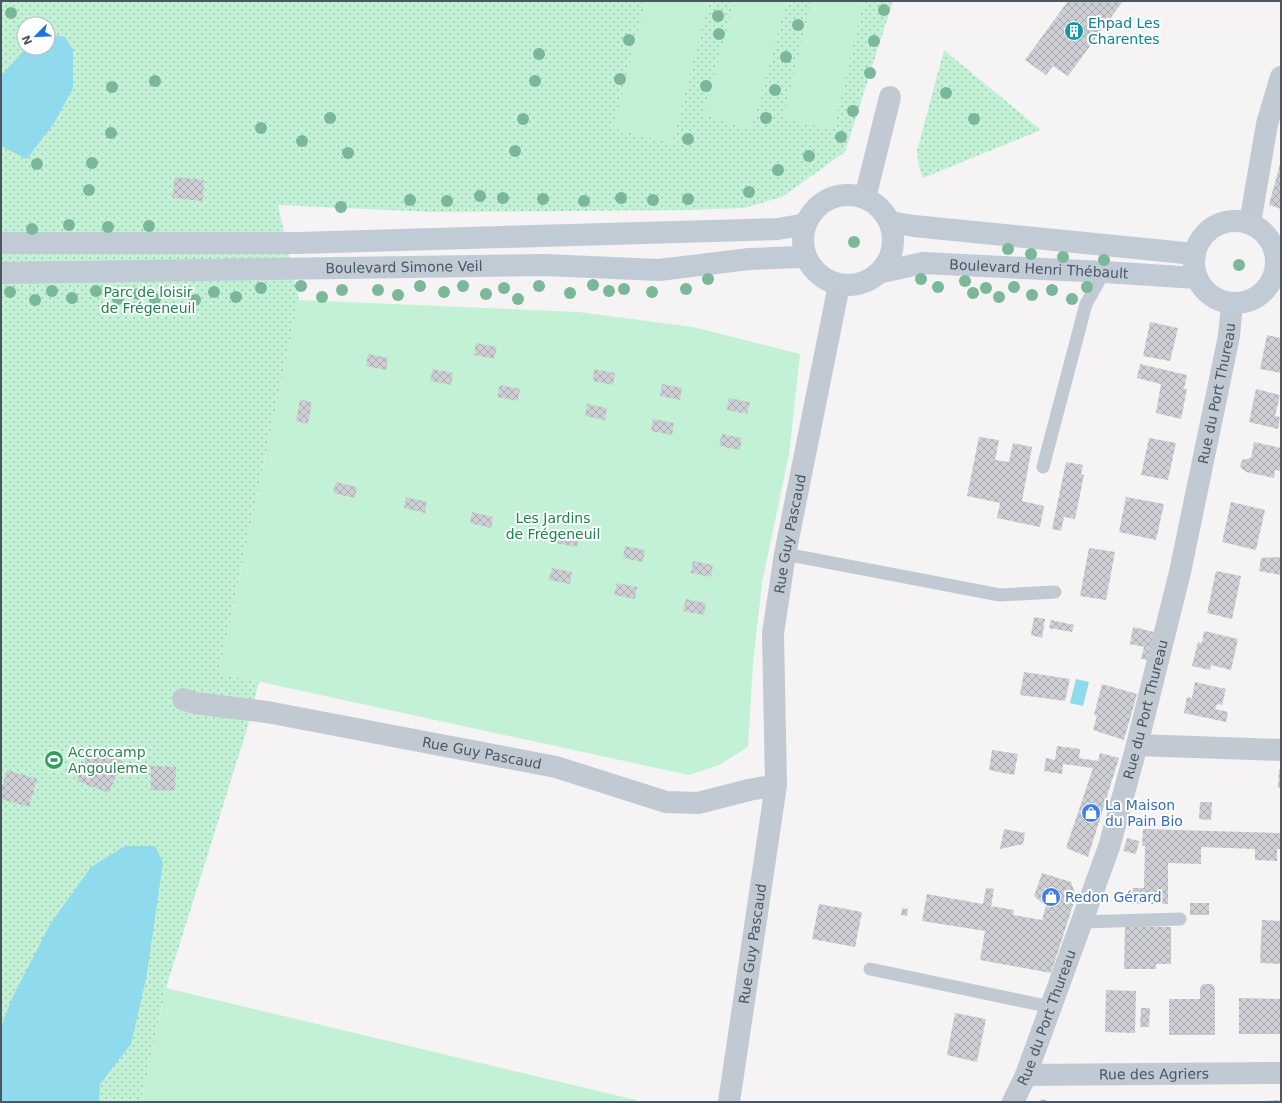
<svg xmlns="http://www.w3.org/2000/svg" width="1282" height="1103" viewBox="0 0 1282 1103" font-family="'DejaVu Sans',sans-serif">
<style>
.grass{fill:url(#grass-dots);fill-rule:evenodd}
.garden{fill:#c3f1d5}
.water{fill:#90daee}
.building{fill:url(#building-cross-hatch)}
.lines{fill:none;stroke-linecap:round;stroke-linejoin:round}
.lane{stroke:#c1cad2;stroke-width:13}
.street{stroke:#c1cad2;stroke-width:22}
.secondary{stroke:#c1cbd6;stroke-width:22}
.tree{fill:#7bb799}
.labels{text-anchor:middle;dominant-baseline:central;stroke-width:4;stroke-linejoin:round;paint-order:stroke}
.culture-label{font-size:14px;fill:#0d838f;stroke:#fff;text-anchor:start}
.street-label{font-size:14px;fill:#4a5661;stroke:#fff}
.park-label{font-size:14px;fill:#17864f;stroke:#fff}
.leisure-label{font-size:14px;fill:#27864d;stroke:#fff;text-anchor:start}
.shop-label{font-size:14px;fill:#366cbe;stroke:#fff;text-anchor:start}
</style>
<defs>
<pattern id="grass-dots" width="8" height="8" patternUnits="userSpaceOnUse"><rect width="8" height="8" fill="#c3f1d5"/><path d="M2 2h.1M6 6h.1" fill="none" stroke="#a0c6b0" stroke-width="1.8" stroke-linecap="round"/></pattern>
<pattern id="building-cross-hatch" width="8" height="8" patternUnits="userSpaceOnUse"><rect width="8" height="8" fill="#cdcfd5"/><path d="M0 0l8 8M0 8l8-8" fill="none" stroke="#a8abb0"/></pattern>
</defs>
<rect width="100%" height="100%" fill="#f5f3f3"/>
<path class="grass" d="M1,1H893L845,152L782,197L744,208L687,210L434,212L278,205L299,300L219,673L259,682L247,729L166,988L141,1102H1ZM24,24H48V48H24Z
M944,50L1041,130L923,178L919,167L917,151Z"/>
<path class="garden" d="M646,1H709L672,144L613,128Z
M735,1H787L751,129L703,115Z
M812,1H864L833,130L783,118Z
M299,300L578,312L693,327L800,354L789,454L762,583L753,663L748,747L719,765L689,775L219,673Z
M50,747L69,754L59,774L38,766Z
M166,988L636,1100L638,1102H141Z"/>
<path class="water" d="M48,34L65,37L73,50V88L54,123L27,159L1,146V76L26,48H48Z
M1076,679L1089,682L1083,706L1070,703Z
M125,846H155L163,863L146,979L131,1044L100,1084L99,1102H1V1027L11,1000L51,923L91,867Z"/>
<path class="building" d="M1068,1H1123L1068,76L1053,66L1046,75L1025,60Z
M1281,160V209L1269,205Z
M175,177L204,180L203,201L172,198Z
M1150,322L1178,328L1170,361L1143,356Z
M1267,335L1281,338V373L1260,369Z
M476,343L497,347L494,359L474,355Z
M368,354L388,358L386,370L366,366Z
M1140,364L1187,375L1184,389H1187L1181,419L1156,413L1161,384L1137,378Z
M433,369L453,373L451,385L430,381Z
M594,369L615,373L613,385L593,381Z
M662,384L682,388L680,400L660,396Z
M500,385L520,389L518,401L497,397Z
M1256,389L1280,395L1275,416L1280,417L1278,429L1249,422Z
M729,398L750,402L747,414L727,410Z
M300,400L312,402L308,424L296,421Z
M587,404L607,408L605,420L585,416Z
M653,419L674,423L672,435L651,431Z
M722,434L742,438L740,450L719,446Z
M979,437L999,440L995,460L1009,462L1013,443L1032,447L1022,501L1044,506L1040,527L997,518L1000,503L967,496Z
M1149,438L1176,443L1168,480L1141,475Z
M1254,442L1281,448V471L1275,470L1274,478L1246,472L1240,467L1242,460L1251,458Z
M1066,462L1083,465L1081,474L1084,475L1075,519L1064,517L1061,531L1052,529Z
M336,482L357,487L355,498L333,493Z
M406,497L427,502L425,513L404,508Z
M1126,497L1164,504L1156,540L1119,532Z
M1231,502L1265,510L1256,550L1222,542Z
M472,512L493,517L491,528L470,523Z
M559,531L579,535L577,547L556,543Z
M625,546L645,550L643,562L623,558Z
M1089,548L1115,552L1106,600L1080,596Z
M1281,557V575L1259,571L1261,558Z
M693,561L713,565L711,577L691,573Z
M552,568L572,572L570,584L549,580Z
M1216,571L1241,576L1232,619L1207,613Z
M617,583L637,587L635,599L614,595Z
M686,599L706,603L704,615L683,611Z
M1034,617L1045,619L1042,638L1031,635Z
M1051,620L1074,625L1072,632L1049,628Z
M1133,627L1154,632L1147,660L1141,659L1144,647L1130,644Z
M1204,631L1238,639L1231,670L1211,665L1210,670L1192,666L1198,642L1202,643Z
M1024,672L1070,679L1065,701L1020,695Z
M1195,682L1226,689L1222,705L1217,704L1215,709L1228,712L1226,722L1184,713L1187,697L1192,698Z
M1102,684L1137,694L1124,740L1093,730L1097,716L1094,715Z
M1057,746L1080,749L1079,758L1098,761L1100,753L1119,758L1088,857L1066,848L1093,768L1063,764L1062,774L1044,771L1046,758L1055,760Z
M90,748L122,761L109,793L77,781Z
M992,750L1018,754L1014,775L989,770Z
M151,766L176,767L175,791L151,790Z
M1279,769H1281V788H1278Z
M7,770L37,779L29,807L1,799V791Z
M1200,802H1212L1211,820L1199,819Z
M1004,829L1025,833L1023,844L1000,849Z
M1143,829L1280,833V849H1277V861L1255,860V849L1201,847V864L1168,863V904H1131L1132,888H1144L1145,846H1142Z
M1127,838L1139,841L1136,854L1123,851Z
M1042,873L1071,882L1076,896L1051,973L980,960L985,931L922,921L927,894L983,904L986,888L994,889L991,906L1014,910L1013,915L1042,920L1046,906L1034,896Z
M1190,903H1209V915H1190Z
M819,904L862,912L855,947L812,939Z
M902,908L908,909L907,916L901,915Z
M1262,920L1281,921V964L1260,963Z
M1125,926L1171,927V964H1156V969H1124Z
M1203,984H1212L1215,988V1035H1169V999H1200V988Z
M1106,990L1136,991L1135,1033L1105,1032Z
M1239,998L1281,999V1034H1239Z
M1141,1008H1150L1149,1027H1140Z
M955,1013L986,1019L977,1062L947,1055Z
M1041,1099L1052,1102H1040Z
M1281,1100V1102H1263V1101Z"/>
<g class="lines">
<path class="lane" d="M1043,467L1086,304L1104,272
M785,554L1000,595L1055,592
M1082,922L1180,919
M870,969L1051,1007"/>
<g class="street">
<path d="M865,198L890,97"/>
<path d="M1250,223L1267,124L1281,77"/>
<path id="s1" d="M183,699L195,703L267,712L556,767L666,802L698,803L749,790L776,785"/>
<path d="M1137,745L1281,750"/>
<path id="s2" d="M1026,1075L1281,1073"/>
<path id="s3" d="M729,1102L776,785L773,633L785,554L839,285"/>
<path id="s4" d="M1013,1102L1026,1075L1109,847L1137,745L1180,572L1229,336L1232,303"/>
</g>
<g class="secondary">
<circle cx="848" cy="240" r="45"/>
<circle cx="1235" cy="262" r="41"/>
<path d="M890,222L914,226L1195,254"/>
<path d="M1,243H298L778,229L806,224"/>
<path id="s5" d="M882,272L923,263L1104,272L1197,278"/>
<path id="s6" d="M1,273L545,265L659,270L749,259L798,257L807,259"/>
</g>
</g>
<g class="tree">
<circle cx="884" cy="10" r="6"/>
<circle cx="11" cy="13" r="6"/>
<circle cx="718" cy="16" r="6"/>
<circle cx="798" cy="25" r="6"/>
<circle cx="719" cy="34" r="6"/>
<circle cx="629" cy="40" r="6"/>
<circle cx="874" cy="41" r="6"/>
<circle cx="539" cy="54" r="6"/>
<circle cx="786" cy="57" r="6"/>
<circle cx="870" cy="73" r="6"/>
<circle cx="620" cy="79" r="6"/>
<circle cx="155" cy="81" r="6"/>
<circle cx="535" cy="81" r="6"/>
<circle cx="706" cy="86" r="6"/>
<circle cx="112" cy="87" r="6"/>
<circle cx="775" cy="90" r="6"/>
<circle cx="946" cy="93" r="6"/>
<circle cx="853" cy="111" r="6"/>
<circle cx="330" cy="118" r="6"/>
<circle cx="766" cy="118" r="6"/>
<circle cx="523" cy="119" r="6"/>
<circle cx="974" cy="119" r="6"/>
<circle cx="261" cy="128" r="6"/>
<circle cx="111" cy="133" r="6"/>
<circle cx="841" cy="137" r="6"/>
<circle cx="688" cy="139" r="6"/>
<circle cx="302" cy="141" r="6"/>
<circle cx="515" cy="151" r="6"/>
<circle cx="348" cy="153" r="6"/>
<circle cx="809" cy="156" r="6"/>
<circle cx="92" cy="163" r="6"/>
<circle cx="37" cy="164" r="6"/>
<circle cx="778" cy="170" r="6"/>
<circle cx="89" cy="190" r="6"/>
<circle cx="749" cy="192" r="6"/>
<circle cx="480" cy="196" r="6"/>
<circle cx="503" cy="198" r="6"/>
<circle cx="621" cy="198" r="6"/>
<circle cx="543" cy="199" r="6"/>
<circle cx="688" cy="199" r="6"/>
<circle cx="410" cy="200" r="6"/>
<circle cx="653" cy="200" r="6"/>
<circle cx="447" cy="201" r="6"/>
<circle cx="584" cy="201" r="6"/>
<circle cx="341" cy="207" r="6"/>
<circle cx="69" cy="225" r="6"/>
<circle cx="149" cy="226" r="6"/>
<circle cx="108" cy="227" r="6"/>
<circle cx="32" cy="229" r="6"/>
<circle cx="854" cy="242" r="6"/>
<circle cx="1008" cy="249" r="6"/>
<circle cx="1031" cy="254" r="6"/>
<circle cx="1063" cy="257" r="6"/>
<circle cx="1104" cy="260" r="6"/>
<circle cx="1239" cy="265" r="6"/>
<circle cx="708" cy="279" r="6"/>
<circle cx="921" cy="279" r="6"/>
<circle cx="965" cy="281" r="6"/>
<circle cx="593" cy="285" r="6"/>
<circle cx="301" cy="286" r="6"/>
<circle cx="420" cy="286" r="6"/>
<circle cx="463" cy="286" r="6"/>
<circle cx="539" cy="286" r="6"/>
<circle cx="938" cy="287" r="6"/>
<circle cx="1014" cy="287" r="6"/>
<circle cx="1087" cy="287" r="6"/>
<circle cx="261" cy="288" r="6"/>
<circle cx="504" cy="288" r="6"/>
<circle cx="986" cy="288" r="6"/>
<circle cx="624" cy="289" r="6"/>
<circle cx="686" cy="289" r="6"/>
<circle cx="342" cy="290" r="6"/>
<circle cx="378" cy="290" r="6"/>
<circle cx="1052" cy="290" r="6"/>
<circle cx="52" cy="291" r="6"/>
<circle cx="96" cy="291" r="6"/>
<circle cx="609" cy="291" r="6"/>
<circle cx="10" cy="292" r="6"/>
<circle cx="214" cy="292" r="6"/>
<circle cx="444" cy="292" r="6"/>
<circle cx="652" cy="292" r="6"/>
<circle cx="570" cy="293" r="6"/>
<circle cx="973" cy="293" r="6"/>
<circle cx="138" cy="294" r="6"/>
<circle cx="486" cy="294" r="6"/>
<circle cx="398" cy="295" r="6"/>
<circle cx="1032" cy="295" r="6"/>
<circle cx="236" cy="297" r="6"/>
<circle cx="322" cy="297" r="6"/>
<circle cx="999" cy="297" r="6"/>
<circle cx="72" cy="298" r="6"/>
<circle cx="118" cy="299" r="6"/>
<circle cx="155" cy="299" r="6"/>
<circle cx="518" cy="299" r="6"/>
<circle cx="1072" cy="299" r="6"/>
<circle cx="35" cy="300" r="6"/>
<circle cx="195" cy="300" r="6"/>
</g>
<defs>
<g id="building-disc" transform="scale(1)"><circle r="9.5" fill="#0f9aa8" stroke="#fff"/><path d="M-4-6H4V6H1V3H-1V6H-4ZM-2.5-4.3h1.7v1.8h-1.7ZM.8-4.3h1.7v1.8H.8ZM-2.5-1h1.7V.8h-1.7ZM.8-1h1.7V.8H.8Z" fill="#fff"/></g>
<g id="stadium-disc" transform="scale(1)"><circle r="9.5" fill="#2e9e5b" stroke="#fff"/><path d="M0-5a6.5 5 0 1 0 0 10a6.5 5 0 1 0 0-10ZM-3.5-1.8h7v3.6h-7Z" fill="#fff"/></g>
<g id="shop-disc" transform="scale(1)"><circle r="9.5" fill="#3f7fe0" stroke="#fff"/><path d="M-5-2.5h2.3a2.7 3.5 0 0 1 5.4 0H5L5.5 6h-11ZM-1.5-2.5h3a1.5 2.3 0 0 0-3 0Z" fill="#fff"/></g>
</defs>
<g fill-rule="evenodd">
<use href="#building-disc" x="1074" y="31"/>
<use href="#stadium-disc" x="54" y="760"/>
<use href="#shop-disc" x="1091" y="813"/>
<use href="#shop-disc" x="1051" y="897"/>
</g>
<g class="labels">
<g class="culture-label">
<text x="1088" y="23">Ehpad Les<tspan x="1088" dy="16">Charentes</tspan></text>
</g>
<g class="street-label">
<text stroke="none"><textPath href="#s6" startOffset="403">Boulevard Simone Veil</textPath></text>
<text stroke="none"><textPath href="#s5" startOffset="158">Boulevard Henri Thébault</textPath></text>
<text stroke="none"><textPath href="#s4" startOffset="739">Rue du Port Thureau</textPath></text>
<text stroke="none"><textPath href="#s3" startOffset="573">Rue Guy Pascaud</textPath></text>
<text stroke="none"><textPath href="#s4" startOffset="415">Rue du Port Thureau</textPath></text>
<text stroke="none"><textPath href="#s1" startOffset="304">Rue Guy Pascaud</textPath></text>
<text stroke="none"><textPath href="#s3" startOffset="160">Rue Guy Pascaud</textPath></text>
<text stroke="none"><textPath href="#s4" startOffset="91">Rue du Port Thureau</textPath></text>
<text stroke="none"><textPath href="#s2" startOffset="128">Rue des Agriers</textPath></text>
</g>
<g class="park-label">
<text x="148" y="292">Parc de loisir<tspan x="148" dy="16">de Frégeneuil</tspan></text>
<text x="553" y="518">Les Jardins<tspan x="553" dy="16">de Frégeneuil</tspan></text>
</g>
<g class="leisure-label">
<text x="68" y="752">Accrocamp<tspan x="68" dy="16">Angouleme</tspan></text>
</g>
<g class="shop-label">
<text x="1105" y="805">La Maison<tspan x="1105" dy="16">du Pain Bio</tspan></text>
<text x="1065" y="897">Redon Gérard</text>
</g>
</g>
<rect width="1282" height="1103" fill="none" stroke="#4a5661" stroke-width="4"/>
<g transform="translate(36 36) rotate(246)"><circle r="19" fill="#ffffff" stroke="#b7bbc0"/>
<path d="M0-3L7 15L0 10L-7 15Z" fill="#1a73e8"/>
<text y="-6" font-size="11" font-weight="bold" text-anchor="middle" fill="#4a5661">N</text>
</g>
</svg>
